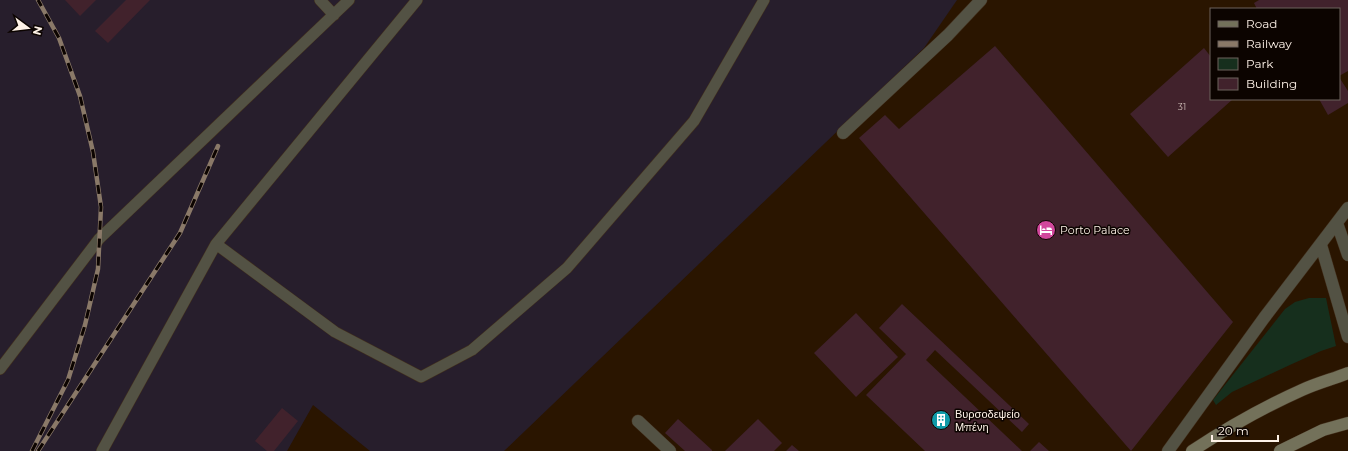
<svg xmlns="http://www.w3.org/2000/svg" width="1348" height="451" viewBox="0 0 1348 451" font-family="Montserrat,sans-serif">
<style>
.industrial{fill:#271e2c}
.green{fill:#162f1d}
.building{fill:#41222c}
.lines{fill:none;stroke-linecap:round;stroke-linejoin:round}
.lane-casing{stroke:#43301c;stroke-width:12}
.street-casing{stroke:#43301c;stroke-width:13}
.secondary-casing{stroke:#43301c;stroke-width:13}
.lane{stroke:#535244;stroke-width:11}
.street{stroke:#535244;stroke-width:12}
.secondary{stroke:#73715a;stroke-width:12}
.rail-casing{stroke:#8a7968;stroke-width:4.5}
.rail{stroke:#0c0400;stroke-width:3;stroke-dasharray:9;stroke-linecap:butt}
.labels{text-anchor:middle;dominant-baseline:central;stroke-width:3;stroke-linejoin:round;paint-order:stroke}
.number-label{font-size:9px;fill:#cfbeb8}
.poi-label{font-size:11px;fill:#fef2e7;stroke:#0c0400;text-anchor:start}
</style>
<rect width="100%" height="100%" fill="#2a1500"/>
<path class="industrial" d="M0,0H957L924,48L504,451H370L313,405L287,451H0Z"/>
<path class="green" d="M1309,298H1326L1336,346L1321,351L1292,364L1232,392L1216,405L1213,400L1285,309L1295,302Z"/>
<path class="building" d="M65,0H96L80,16Z
M126,0H150L108,43L95,31Z
M1259,0H1348V71L1339,76V9H1257L1254,3Z
M995,46L1233,322L1131,451L859,138L885,115L899,129Z
M1204,48L1211,57V99H1233L1168,157L1130,114Z
M1339,77L1348,91V103L1328,115L1319,99H1339Z
M902,304L1029,424L1022,432L935,350L926,360L1022,451H925L866,395L906,354L879,328Z
M856,313L898,357L856,397L814,353Z
M282,408L298,421L274,451H267L255,441Z
M678,419L712,450V451H685L665,433Z
M758,419L782,443L774,451H725Z
M1039,442L1049,451H1030Z
M792,445L799,451H786Z"/>
<g class="lines">
<g class="lane-casing">
<path id="lane" d="M320,0L334,15
M216,244L335,332L421,377L472,350L567,268L694,121L764,0
M0,369L99,239L349,0
M102,451L216,244L417,0"/>
</g>
<g class="street-casing">
<path id="street" d="M843,133L948,35L981,0
M1337,223L1348,255
M1321,245L1348,337
M638,421L670,451
M1168,451L1264,318L1348,208"/>
</g>
<g class="secondary-casing">
<path id="secondary" d="M1192,451C1227,428 1264,407 1302,390C1317,383 1333,379 1348,373
M1280,451L1323,430L1348,423"/>
</g>
<use href="#lane" class="lane"/>
<use href="#street" class="street"/>
<use href="#secondary" class="secondary"/>
<g class="rail-casing">
<path id="rail" d="M32,451L68,380L85,325L98,269L101,207L93,152L80,96L59,38L38,0
M38,451L180,233L218,146"/>
</g>
<use href="#rail" class="rail"/>
</g>
<defs>
<g id="hotel-disc" transform="scale(1)"><circle r="9.5" fill="#d1479c" stroke="#0c0400"/><path d="M-6-4.5h1.5V1H6V5H4.5V3h-9V5H-6ZM-4 0a1.8 1.8 0 1 1 3.6 0ZM.5 0V-2.5h3Q6-2.5 6 0Z" fill="#fff"/></g>
<g id="building-disc" transform="scale(1)"><circle r="9.5" fill="#0f9aa8" stroke="#0c0400"/><path d="M-4-6H4V6H1V3H-1V6H-4ZM-2.5-4.3h1.7v1.8h-1.7ZM.8-4.3h1.7v1.8H.8ZM-2.5-1h1.7V.8h-1.7ZM.8-1h1.7V.8H.8Z" fill="#fff"/></g>
</defs>
<g fill-rule="evenodd">
<use href="#hotel-disc" x="1046" y="230"/>
<use href="#building-disc" x="941" y="420"/>
</g>
<g class="labels">
<g class="number-label">
<text x="1182" y="106">31</text>
</g>
<g class="poi-label">
<text x="1060" y="230">Porto Palace</text>
<text x="955" y="414">Βυρσοδεψείο<tspan x="955" dy="13">Μπένη</tspan></text>
</g>
</g>
<rect x="1210" y="8" width="130" height="92" fill="#0c0400" stroke="#6d635c"/>
<rect x="1218" y="21" width="20" height="6" fill="#73715a" stroke="#6d635c"/>
<text x="1246" y="28" font-size="12" fill="#fef2e7">Road</text>
<rect x="1218" y="41" width="20" height="6" fill="#8a7968" stroke="#6d635c"/>
<text x="1246" y="48" font-size="12" fill="#fef2e7">Railway</text>
<rect x="1218" y="58" width="20" height="12" fill="#162f1d" stroke="#6d635c"/>
<text x="1246" y="68" font-size="12" fill="#fef2e7">Park</text>
<rect x="1218" y="78" width="20" height="12" fill="#41222c" stroke="#6d635c"/>
<text x="1246" y="88" font-size="12" fill="#fef2e7">Building</text>
<g transform="translate(28 28) rotate(105)" stroke="#0c0400" stroke-width="3" paint-order="stroke">
<path d="M0-3L7 15L0 10L-7 15Z" fill="#fef2e7"/>
<text y="-6" font-size="11" font-weight="bold" text-anchor="middle" fill="#fef2e7">N</text>
</g>
<path d="M1212 435v6h66v-6" fill="none" stroke="#fef2e7" stroke-width="2"/>
<text x="1218" y="435" font-size="12" fill="#fef2e7" stroke="#0c0400" stroke-width="3" paint-order="stroke">20 m</text>
</svg>
